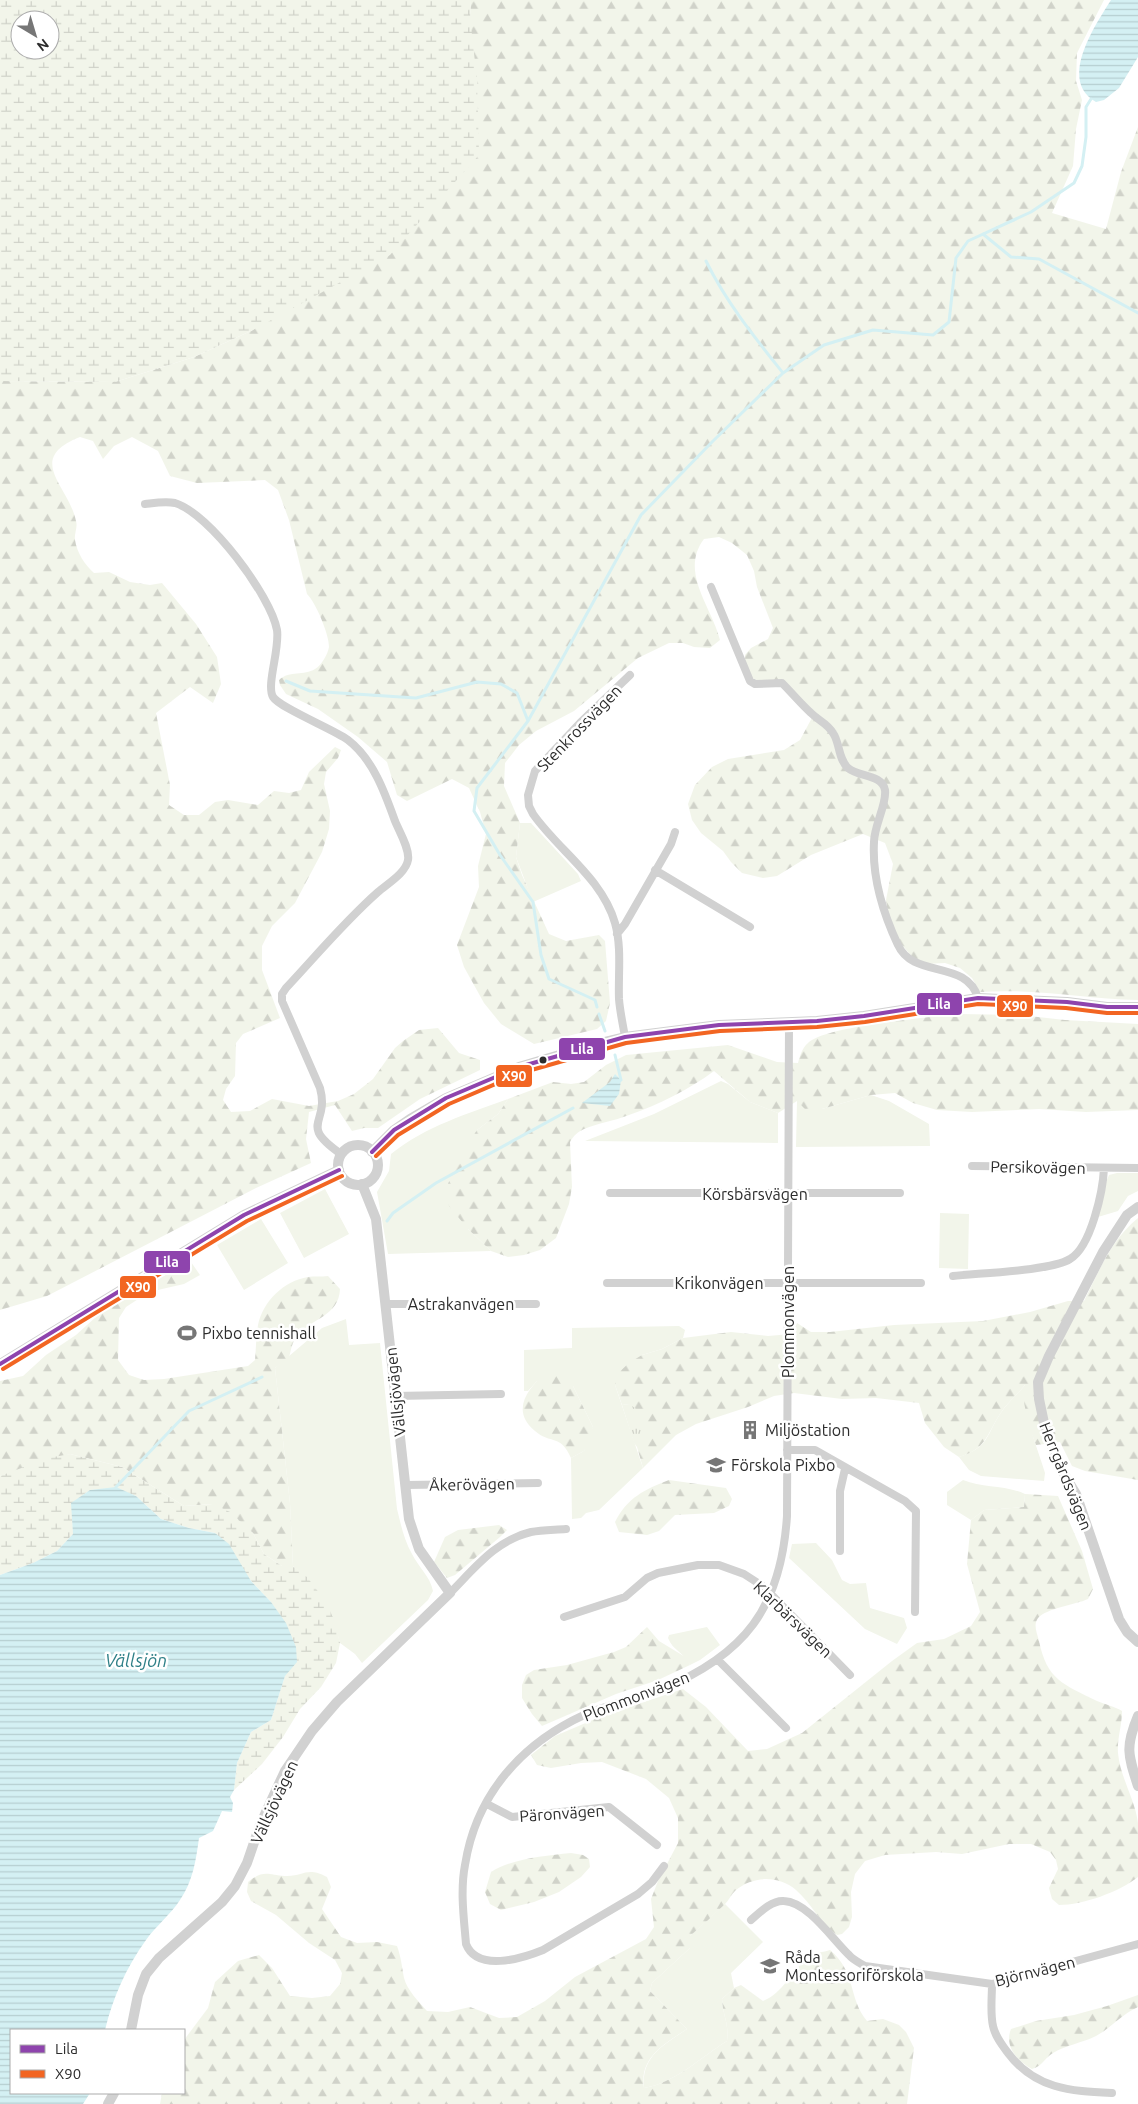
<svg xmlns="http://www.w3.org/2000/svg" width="1138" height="2104" viewBox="0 0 1138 2104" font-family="Ubuntu,sans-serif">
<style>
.grass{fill:#f2f5ea}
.forest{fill:url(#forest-firs)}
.wetland{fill:url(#wetland-marsh);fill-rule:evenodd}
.park{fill:url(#park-tufts)}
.water{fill:url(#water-rules)}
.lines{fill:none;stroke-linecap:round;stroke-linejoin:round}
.stream{stroke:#d4f0f3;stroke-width:3}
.minor{stroke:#d1d1d1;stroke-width:8}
.tertiary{stroke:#d1d1d1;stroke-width:10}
.bus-1-casing{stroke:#fff;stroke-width:8}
.bus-2-casing{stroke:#fff;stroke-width:8}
.bus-1{stroke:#8e44ad;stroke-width:4}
.bus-2{stroke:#f26522;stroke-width:4}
.bus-dot{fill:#2c2c2c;stroke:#fff;stroke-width:2}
.labels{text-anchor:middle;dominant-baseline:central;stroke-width:5;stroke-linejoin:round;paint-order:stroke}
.street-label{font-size:16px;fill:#2c2c2c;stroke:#fff}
.poi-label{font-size:16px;fill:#2c2c2c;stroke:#fff;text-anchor:start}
.water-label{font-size:18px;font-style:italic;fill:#308088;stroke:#fff}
.line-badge{stroke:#fff;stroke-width:2}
.badge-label{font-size:14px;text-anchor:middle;font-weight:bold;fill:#fff}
</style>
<defs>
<pattern id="forest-firs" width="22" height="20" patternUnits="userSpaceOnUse" patternTransform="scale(1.25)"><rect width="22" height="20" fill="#f2f5ea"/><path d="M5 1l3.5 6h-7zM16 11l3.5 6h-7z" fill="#d0d2c9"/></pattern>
<pattern id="wetland-marsh" width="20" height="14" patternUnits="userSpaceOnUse" patternTransform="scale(1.25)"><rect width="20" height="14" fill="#f2f5ea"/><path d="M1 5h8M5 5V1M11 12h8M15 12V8" fill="none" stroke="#d0d2c9"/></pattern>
<pattern id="park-tufts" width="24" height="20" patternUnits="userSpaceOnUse" patternTransform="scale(1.25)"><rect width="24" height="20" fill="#f2f5ea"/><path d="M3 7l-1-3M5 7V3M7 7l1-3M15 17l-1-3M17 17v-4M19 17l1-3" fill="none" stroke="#d0d2c9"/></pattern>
<pattern id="water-rules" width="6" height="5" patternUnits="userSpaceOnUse" patternTransform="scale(1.25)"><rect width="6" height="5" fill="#d4f0f3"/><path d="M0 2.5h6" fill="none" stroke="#b6ced0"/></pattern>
</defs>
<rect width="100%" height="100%" fill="#fff"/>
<path class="grass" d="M520,823H531L578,874L581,881L533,902L516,857Z
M721,1081L728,1084L750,1102L778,1113V1143L585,1141L654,1114Z
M871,1095L889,1101L929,1124L930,1146L796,1147L797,1101L822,1109Z
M508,1099L498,1114L477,1130L468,1229L491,1251L388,1254L377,1192L389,1171L391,1154C426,1126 467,1114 508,1099Z
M1117,1173H1138V1191L1128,1196L1118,1211L1098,1217C1102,1204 1103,1188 1109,1175Z
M325,1189L349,1234L304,1258L280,1213Z
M940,1213L969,1214L968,1269L939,1268Z
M261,1219L288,1263L244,1290L217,1245Z
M346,1319L349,1345L380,1343L397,1509C401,1525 404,1540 412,1554C419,1568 430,1576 433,1591L428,1600L362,1663L355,1654L340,1643C333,1614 316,1585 293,1566L290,1503L275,1368L322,1328Z
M679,1326L685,1330L683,1338L662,1349L642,1355L615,1385L643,1468L599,1510L586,1513L581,1518L572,1519L571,1458L584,1451L593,1427L573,1386L572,1372L537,1381L528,1391H524V1350L572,1348V1328Z
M1026,1384C1023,1416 1036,1443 1045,1473L1044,1481L981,1476L969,1470L959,1457C988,1448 986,1436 1000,1414C1007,1403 1017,1395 1026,1384Z
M963,1480C983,1488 1006,1485 1025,1494L1024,1507L984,1510L971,1520L947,1505V1492Z
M816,1543L832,1560L842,1580L850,1584L866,1583L870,1608L904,1618L907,1628L897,1644L865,1629L789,1558L792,1544Z
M707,1627L720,1645L700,1660L690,1665C684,1652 673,1651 668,1638L669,1635Z
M725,1904L763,1942L731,1973L734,1988L722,1999C723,2017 729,2022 727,2041C701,2057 675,2083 644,2088C641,2056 664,2045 687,2029L650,1991L652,1983L690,1948V1936Z"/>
<path class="forest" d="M471,0H1104L1077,53L1076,81L1082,100L1076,129L1073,166L1052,213L1106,229L1121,172L1138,127V1000C1085,999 1033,988 980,992L972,978L960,968L945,963L926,964L915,960L894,936L889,921L886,900L893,864L885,843L863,834L811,855L777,876L763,878L742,873L731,862L723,851L701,833L692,820L688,804L695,785L712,767L728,759L784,750L800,740L814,714L780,685L761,683L749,676L745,662V655L751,648L768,639L773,628L757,587L754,571L747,555L732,543L719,537L704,539C679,572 712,607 720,640L710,648L694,647L683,643H669L638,658L574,711L536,731L519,745L505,763L504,786L520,823L516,857L522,875L549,934L566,941L599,935L605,941L610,1003L606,1021L597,1029L534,1044L501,1024L484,1003L464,967L457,945L479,887L478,866L486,834L480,812L469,788L452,779L407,801L397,795L387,762L358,737L318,709L286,694L280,685L279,680C290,670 304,676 315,669C321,666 328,654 329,647C329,634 316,603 307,594L289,520L278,490L265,480L197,483L170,476L158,451L132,437L114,446L103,459L93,441L80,437C24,459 69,486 76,521C78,527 74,534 75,540C77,553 85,565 94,573L109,572L130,582L150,585L162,583L196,624L217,657L221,684L213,703L190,687L156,713L170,785L169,805L184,815H199L215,802L228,800L258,805L274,791L289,793L301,790L309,772L335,747L341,750L338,758L326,772L324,784L330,811L329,829L322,852L295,903L272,926L262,946V970L280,1018L243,1034L236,1043L235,1076L226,1089L223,1100L231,1112L250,1111L272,1099L309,1106L338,1101L354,1094L373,1079L395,1048L403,1041L419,1030L438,1028L459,1053L480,1060V1070L420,1099L378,1128H364L352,1131L335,1105L309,1112L306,1139L311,1163L256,1188L47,1296L0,1310V381L115,382L194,357L253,330L470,16Z
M960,1014L1020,1015L1065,1020L1138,1024V1110L1086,1112L1039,1109L972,1112L937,1110L913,1103L895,1093L871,1095L822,1109L806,1110L797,1101L778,1113L750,1102L714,1071C690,1089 658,1105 629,1115C614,1121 598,1123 584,1129C578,1132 574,1135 570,1142L572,1187L569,1204L556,1238L540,1250L524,1255L508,1257L491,1251L468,1229L449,1206L446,1189L458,1159L477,1130L498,1114L508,1099L553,1082L571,1084L584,1082L606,1065L626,1055L728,1045L777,1062L798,1063C800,1056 802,1048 808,1043C825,1026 932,1017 960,1014Z
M1138,1218V1480L1085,1471L1072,1466L1060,1442L1036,1445L1028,1424L1024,1402L1025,1385C1017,1395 1007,1403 1000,1414C986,1436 986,1449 959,1457L944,1447L925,1423L919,1403L876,1398L842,1399L794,1393L774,1396L748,1407L696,1424L676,1435L643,1468L637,1447H641L629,1404L622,1405L615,1385L616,1375L629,1363L642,1355L662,1349L683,1338L731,1332L768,1336L791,1334L797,1323L811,1332H830L894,1325L983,1321L1030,1312L1068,1301H1084C1099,1271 1111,1240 1138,1218Z
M191,1262L200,1275L184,1284L149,1292L126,1307L119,1318L118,1360L129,1375L144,1380L164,1379L248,1366L255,1360C256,1349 256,1336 258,1325C263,1301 284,1281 308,1277C314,1276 321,1277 328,1276L340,1289C339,1316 312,1318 297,1336C292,1342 291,1350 289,1358L275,1368L290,1503L293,1566H282L264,1554L253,1533L212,1504L184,1506L122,1467L70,1454L0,1476V1381L23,1376L46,1355L76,1335L119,1296L164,1266Z
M546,1372H573V1386L593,1427L592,1438L584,1451L571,1458C560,1433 551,1445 535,1431C510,1410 528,1389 546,1372Z
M669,1480L726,1488L732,1499L729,1506L714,1513L675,1515L659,1531L647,1535L619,1532L615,1522C627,1498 645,1489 669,1480Z
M1025,1494L1058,1496L1082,1551L1093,1589L1088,1599C1075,1605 1047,1608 1038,1618C1033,1625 1037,1633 1039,1641C1047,1680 1063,1684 1097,1701C1106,1705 1114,1706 1122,1711C1122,1726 1117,1738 1118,1753C1120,1777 1135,1799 1138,1823C1138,1840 1138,1859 1138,1877C1119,1892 1083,1905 1059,1905L1052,1899L1049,1888L1058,1869L1056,1860L1050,1852L1031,1844H1009L962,1854L936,1852L885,1855L865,1861L855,1874L851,1892L852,1917L849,1927L842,1934L837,1935C820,1923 811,1903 796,1890C778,1875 753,1876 736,1890C731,1894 729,1901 724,1905C713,1916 701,1926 690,1936V1948L652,1983L650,1991L687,2029C665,2044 639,2057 644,2088C675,2083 701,2057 727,2041C729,2022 723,2017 722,1999L734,1988L741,1985L763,2001C783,1993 792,1971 808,1957C813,1953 824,1952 830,1950C857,1973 848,1999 867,2021L883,2019L899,2025L906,2032L914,2048L907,2104H160L162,2093H184V2040L208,2008L215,1982L238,1961L259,1955L272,1968L290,1996L312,1998L330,1996L340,1984L342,1973L335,1960L309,1943L276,1915L251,1901L247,1892L248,1882C264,1869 268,1875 285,1876C304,1877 306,1866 327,1877L331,1887L322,1909L341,1937L357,1943L377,1942L397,1946C401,1957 402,1967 404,1978C407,1990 419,2002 427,2011L448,2012L470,2007L499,2018L517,2017L545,2001L575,1977L646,1939L654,1927L651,1899L658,1881L678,1843V1818L669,1798L646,1779L602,1762L581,1763L551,1768L537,1765L531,1755L555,1736L602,1716L683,1689L706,1707L748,1751L767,1749L802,1733L892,1661L917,1643L944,1639L971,1626L980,1612L967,1564L971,1520L984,1510L1024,1507Z
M499,1525L507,1530L500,1537L455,1575L447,1578L434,1562L445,1537L458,1530Z
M647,1627L659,1641L687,1658L690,1665L658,1680L616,1694L542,1726L532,1714L522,1698V1685L526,1675L534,1670L567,1665L614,1652L626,1647Z
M571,1853L583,1855L589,1859L590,1867L581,1877L559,1892L534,1902L501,1910L490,1904L485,1892L491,1872C514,1858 544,1856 571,1853Z
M1138,1995V2007C1122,2014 1111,2028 1096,2036C1082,2043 1066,2045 1053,2053C1043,2059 1044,2065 1032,2069C1017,2061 1004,2046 1011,2029L1036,2021L1074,2015L1107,2006Z"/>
<path class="wetland" d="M0,0H471L470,17L477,80L479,155L390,255L253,330L194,357L115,382L0,381ZM20,20H50V50H20Z
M70,1454L122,1467L184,1506L213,1504L230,1512L253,1533L264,1554L282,1566H293L307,1577L326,1602L335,1622L340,1643L336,1663L321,1687L300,1709L283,1737L262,1764L234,1790L237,1763L251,1732L271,1720L285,1676L271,1602L251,1581L215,1533L189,1528L161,1519L136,1496L116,1488L90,1490L72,1503L73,1534L57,1551L33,1563L0,1575V1476L48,1458Z"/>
<path class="park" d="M629,1404C648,1416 654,1428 641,1447H637L634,1443L622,1405Z"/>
<path class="water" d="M1111,0H1138V57L1119,88L1104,100L1096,102C1057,81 1096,24 1111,0Z
M615,1074L621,1080L619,1094L610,1106L582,1103L610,1082Z
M116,1487L136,1496L161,1519L189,1528L215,1533L229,1544L251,1581L271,1602L286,1623L296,1647L297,1662L285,1676L271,1720L251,1732L237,1763L234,1790L230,1797L233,1803L232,1812L222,1811L213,1831L199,1838C196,1860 193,1881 180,1900C171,1914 156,1926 146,1940C126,1968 113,1997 105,2030H11V2093H90L83,2104H0V1575L33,1563L57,1551L73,1534L71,1503L90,1490Z"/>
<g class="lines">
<path class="stream" d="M983,234L1011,257L1039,259L1138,313
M706,261C726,302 755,338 783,373
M286,681L310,691L416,698L477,682L501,684L517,693L528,721
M597,1007L595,1000L549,979L541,955L533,902L500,855L474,811L477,788L528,721L641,515L712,442L783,373L824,345L873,330L933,335L949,322L956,258L968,241L1031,212L1074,183L1082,166L1086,137V107L1091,99
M599,1014L605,1031
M615,1055L621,1080L618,1082
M387,1221L393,1213L436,1183L573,1108
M116,1487L189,1411L262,1377"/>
<path class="minor" d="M145,504C154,503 165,501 175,503C209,513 271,596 277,630C280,649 266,685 273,697C280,708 333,729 348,740C373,759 385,793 395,821C399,831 410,849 408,860C406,873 387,884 378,892C345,921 316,956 286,988L282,994V1001L320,1088C330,1125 297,1123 341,1154
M711,587L750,681L755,684L782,683C792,693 801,704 811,713C819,721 827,723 833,733C840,743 838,759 848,768C858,777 882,774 885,790C887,804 874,826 874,842C872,877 883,913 898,945C913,979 967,959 978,998
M655,870L750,927
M617,934L625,924L671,844L675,832
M625,1037C623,1025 620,1012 619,999C618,974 622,948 615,923C602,878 559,851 533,814L529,806L528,795L535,771L580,723L630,675
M972,1166L1138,1168
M610,1193H900
M953,1276C979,1273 1051,1271 1070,1259C1091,1247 1103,1191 1104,1168
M607,1283H921
M386,1304H536
M395,1396L501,1394
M787,1450H815L905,1501L916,1511L915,1612
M406,1485L538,1483
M840,1551V1491L845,1469
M450,1593C474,1569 496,1540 531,1532C542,1530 554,1530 566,1529
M564,1617L625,1597L647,1578L658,1573L698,1565H719L744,1574L764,1587L850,1675
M718,1660L786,1728
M487,1804L512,1817L609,1807L657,1845
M664,1866L652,1882L638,1894L543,1950C521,1959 477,1972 466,1944C464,1919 460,1891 465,1865C476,1795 521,1744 584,1715C608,1704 635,1700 660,1690C745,1655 781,1608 787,1516L789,1022
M751,1920C760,1912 772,1900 784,1901C808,1902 833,1940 849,1955C853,1960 860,1963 865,1966L992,1984L1138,1944
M992,1984C992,1997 990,2013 993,2026C995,2036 1002,2045 1008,2053C1035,2089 1070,2091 1112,2093"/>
<path class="tertiary" d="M338 1165a20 20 0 1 1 40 0a20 20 0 1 1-40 0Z
M372,1152L394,1130L410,1119L446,1098L519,1067L600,1043L625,1037L719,1025L817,1021L864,1016L978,998L1067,1002L1107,1007H1138
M1138,1207L1127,1215L1103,1252L1049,1356L1038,1382L1039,1399L1044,1423L1058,1464L1076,1494L1119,1619L1127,1632L1138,1642
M0,1364L244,1215L339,1170
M1138,1716C1125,1747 1128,1755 1138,1786
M131,2030L138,1995L146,1974L159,1958L222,1902L235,1886L247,1863L260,1825L285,1771L312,1731L337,1702L450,1593L419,1549L409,1519L376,1219L362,1184
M108,2104L114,2093"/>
<g class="bus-1-casing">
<path id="bus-1" d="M372,1152L394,1130L446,1098L519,1067L625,1037L719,1025L817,1021L864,1016L978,998L1067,1002L1107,1007H1138
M0,1364L244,1215L339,1170"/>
</g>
<g class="bus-2-casing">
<path id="bus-2" d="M376,1156L398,1135L449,1104L521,1073L626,1043L720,1031L817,1027L865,1022L978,1004L1066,1008L1107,1013H1138
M3,1369L247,1221L342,1176"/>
</g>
<use href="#bus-1" class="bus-1"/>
<use href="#bus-2" class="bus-2"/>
</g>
<defs>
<g id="stadium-bare" transform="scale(1.5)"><path d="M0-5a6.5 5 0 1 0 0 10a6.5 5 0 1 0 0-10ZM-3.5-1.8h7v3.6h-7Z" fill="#767676" stroke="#fff" stroke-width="2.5" paint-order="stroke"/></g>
<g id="building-bare" transform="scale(1.5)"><path d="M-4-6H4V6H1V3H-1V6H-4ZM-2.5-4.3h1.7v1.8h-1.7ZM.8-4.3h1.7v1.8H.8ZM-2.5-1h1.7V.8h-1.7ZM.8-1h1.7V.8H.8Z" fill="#767676" stroke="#fff" stroke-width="2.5" paint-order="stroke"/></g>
<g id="school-bare" transform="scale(1.5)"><path d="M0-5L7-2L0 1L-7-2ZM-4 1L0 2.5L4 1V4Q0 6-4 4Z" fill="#767676" stroke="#fff" stroke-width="2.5" paint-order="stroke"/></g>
</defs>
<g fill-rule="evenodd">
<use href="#stadium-bare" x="187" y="1333"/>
<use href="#building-bare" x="750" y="1430"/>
<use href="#school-bare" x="716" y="1465"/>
<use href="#school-bare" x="770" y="1966"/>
</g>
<circle class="bus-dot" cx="543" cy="1060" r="4.5"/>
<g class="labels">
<g class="street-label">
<text transform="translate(579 728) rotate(-46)">Stenkrossvägen</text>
<text transform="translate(1038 1167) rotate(1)">Persikovägen</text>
<text x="755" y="1194">Körsbärsvägen</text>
<text x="719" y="1283">Krikonvägen</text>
<text x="461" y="1304">Astrakanvägen</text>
<text transform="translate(788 1322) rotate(-90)">Plommonvägen</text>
<text transform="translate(395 1392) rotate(-96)">Vällsjövägen</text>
<text transform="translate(1066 1476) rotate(68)">Herrgårdsvägen</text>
<text transform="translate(472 1484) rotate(-1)">Åkerövägen</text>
<text transform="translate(793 1619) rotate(44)">Klarbärsvägen</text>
<text transform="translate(636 1696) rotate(-21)">Plommonvägen</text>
<text transform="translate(274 1802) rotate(-65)">Vällsjövägen</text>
<text transform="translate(562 1813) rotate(-4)">Päronvägen</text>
<text transform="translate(1035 1971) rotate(-14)">Björnvägen</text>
</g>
<g class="poi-label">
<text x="202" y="1333">Pixbo tennishall</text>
<text x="765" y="1430">Miljöstation</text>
<text x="731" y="1465">Förskola Pixbo</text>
<text x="785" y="1957">Råda<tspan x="785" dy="18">Montessoriförskola</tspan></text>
</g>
<g class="water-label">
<text x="136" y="1660">Vällsjön</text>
</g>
</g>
<g class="line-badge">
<rect x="916" y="992" width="47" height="24" rx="5" fill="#8e44ad"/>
<rect x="996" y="994" width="38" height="24" rx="5" fill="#f26522"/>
<rect x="558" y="1037" width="48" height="24" rx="5" fill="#8e44ad"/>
<rect x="495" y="1064" width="38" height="24" rx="5" fill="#f26522"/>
<rect x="143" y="1250" width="48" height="24" rx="5" fill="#8e44ad"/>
<rect x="119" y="1275" width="38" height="24" rx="5" fill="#f26522"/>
</g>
<g class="badge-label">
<text x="939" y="1009">Lila</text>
<text x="1015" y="1011">X90</text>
<text x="582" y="1054">Lila</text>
<text x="514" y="1081">X90</text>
<text x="167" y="1267">Lila</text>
<text x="138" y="1292">X90</text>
</g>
<rect x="10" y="2029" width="175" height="65" fill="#ffffff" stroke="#ababab"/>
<rect x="20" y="2045" width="25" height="8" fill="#8e44ad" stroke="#ababab"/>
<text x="55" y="2054" font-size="15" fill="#2c2c2c">Lila</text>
<rect x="20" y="2070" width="25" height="8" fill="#f26522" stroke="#ababab"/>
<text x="55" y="2079" font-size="15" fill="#2c2c2c">X90</text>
<g transform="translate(35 35) rotate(142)"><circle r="24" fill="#ffffff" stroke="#ababab"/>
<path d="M0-4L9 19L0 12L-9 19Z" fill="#767676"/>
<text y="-8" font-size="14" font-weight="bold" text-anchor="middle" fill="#2c2c2c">N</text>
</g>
</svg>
